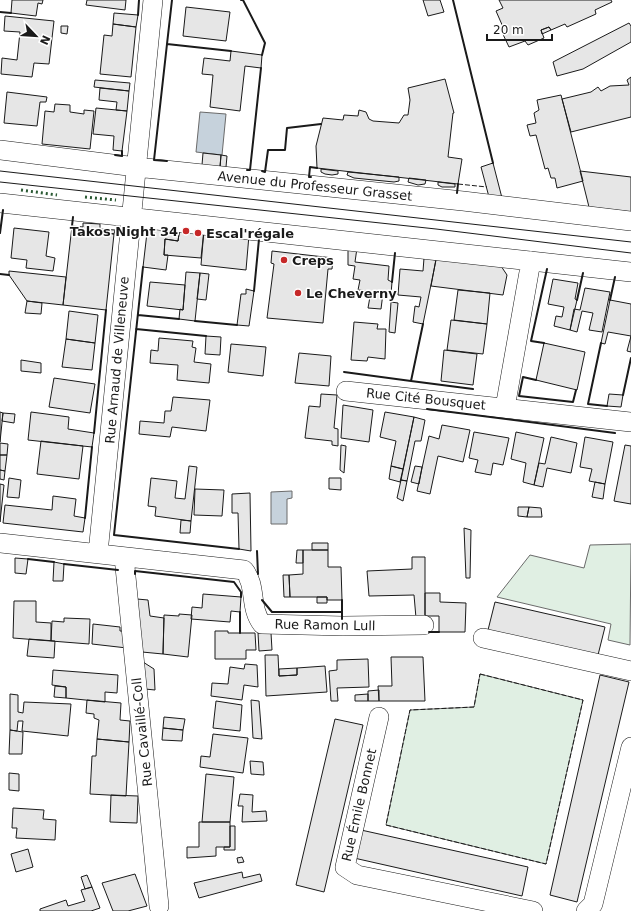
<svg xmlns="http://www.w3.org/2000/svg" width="631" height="911" viewBox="0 0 631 911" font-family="'DejaVu Sans',sans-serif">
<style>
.green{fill:#e0efe3;stroke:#6a6a6a}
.water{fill:#c6d2dc;stroke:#6a6a6a}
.building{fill:#e6e6e6;stroke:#1a1a1a}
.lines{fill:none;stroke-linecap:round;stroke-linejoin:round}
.minor-casing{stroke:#1a1a1a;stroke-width:20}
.minor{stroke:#fff;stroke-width:19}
.tram{stroke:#1a1a1a;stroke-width:1}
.hedge{stroke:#2b5a34;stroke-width:3;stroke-dasharray:2 3;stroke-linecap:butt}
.fence{stroke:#1a1a1a;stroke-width:1;stroke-dasharray:5 2;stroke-linecap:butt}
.wall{stroke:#1a1a1a;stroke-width:2}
.poi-dot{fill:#c62828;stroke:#fff;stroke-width:1.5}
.labels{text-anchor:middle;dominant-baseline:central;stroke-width:3;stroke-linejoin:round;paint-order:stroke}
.street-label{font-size:13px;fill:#1a1a1a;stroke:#fff}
.poi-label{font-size:13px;font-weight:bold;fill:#1a1a1a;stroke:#fff;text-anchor:start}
</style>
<rect width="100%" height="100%" fill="#fff"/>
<path class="green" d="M631,544L630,645L608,640L611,624L497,597L530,555L584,568L590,545Z
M480,674L583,700L546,864L386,825L410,710L474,707Z"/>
<path class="water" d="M200,112L226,114L222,155L196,152Z
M292,491V498L287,499V524H271V492Z"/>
<path class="building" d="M12,0H43L42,4L38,3L36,16L11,13Z
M87,0H126L125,10L86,5Z
M423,0H440L444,12L428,16Z
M499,0H611L612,2L595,10L596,14L567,27L565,24L551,30L549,27L541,30L544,38L528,45L525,41L509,47L500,28L503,27L496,11L503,8Z
M186,7L230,12L226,41L183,36Z
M114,13L138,15L136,27L113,24Z
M5,16L54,21L49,64L34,63L32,77L1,74L2,58L17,60L20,32L4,31Z
M629,23L631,26V42L583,69L557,76L553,62Z
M113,24L136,27L131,77L100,74L104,35L112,36Z
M61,26H68L67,34L61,33Z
M549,27L551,30L542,34L541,30Z
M231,51L262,55L261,68L245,66L240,111L210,107L213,75L202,74L204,58L230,61Z
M631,77V117L571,132L562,99L591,92L598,87L601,91L610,86L629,85L627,80Z
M445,79L454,113H453L448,157L462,159L458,184L317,168L316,146L323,118L343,120L344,115L358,116L359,110L366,112L369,119L373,121L399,123L404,115H408L410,100L408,88Z
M95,80L130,83L129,91L94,87Z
M100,88L129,91L127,111L116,110L117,102L99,100Z
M7,92L47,97L46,102H40L37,126L4,123Z
M561,95L583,181L557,188L555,178H551L548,168L545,169L536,135L530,136L527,125L536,123L534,113L539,110L537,100Z
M55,104L70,105V112L84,114V110L94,111L90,149L42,144L45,111L54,112Z
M96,108L127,111L122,151L113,150L114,136L93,134Z
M203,153L221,155L220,167L202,165Z
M221,155L227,156L226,167H220Z
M493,163L502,198L489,197L481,167Z
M321,169L338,171V174L332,175L325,174L321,172Z
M580,171L631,177V212L589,207Z
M348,172L399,177V181L394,182L354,178L347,175Z
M409,178L426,180L425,184L418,185L408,182Z
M438,182L455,184V187H442L438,185Z
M83,223L100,224V232L114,234L106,310L63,305L72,226L83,227Z
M148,224L180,227L178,241L165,239L164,255H168L166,270L143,267Z
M180,227L204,230L201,258L164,255L165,239L178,241Z
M14,228L49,232L46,256L55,258L53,271L26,268L27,260L11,258Z
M100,229L115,230L114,234L100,232Z
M204,230L249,235L246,270L201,265Z
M348,246L357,248L355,262L389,266L388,280L392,282L391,294L383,293L381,309L368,308L371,291L358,290L360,280L353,279L355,266L348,265Z
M272,251L333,258L332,269H328L323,323L267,318L274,264L271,263Z
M424,258L436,260L423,324L413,322L415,306L419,307L421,297L398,295L400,269L423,271Z
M436,259L499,263L507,275L503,295L431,286Z
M9,271L66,277L63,305L27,301L9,275Z
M186,272L200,273L195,321L179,319L180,309L183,310Z
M200,273L209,274L206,300L197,299Z
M553,279L578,283L575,299L577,300L570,330L554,326L556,316L562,317L564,307L548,304Z
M150,282L185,285L183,310L147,306Z
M585,288L610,292L602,332L589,330L593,313L582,311L577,332L570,330L574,309L580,310Z
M246,289L254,291L249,326L237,325L241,294H246Z
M458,290L490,293L487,324L454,320Z
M610,300L631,304V352L627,351L631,336L608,332L605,344L601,343Z
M27,301L42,303L41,314L25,313Z
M391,302L398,303L395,333L389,332Z
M69,311L98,315L95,343L66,339Z
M451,320L487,324L483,354L447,350Z
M354,322L378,324L377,329H386L385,359L368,357L367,361L351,360Z
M206,336L221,337L220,355L205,354Z
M159,338L193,341L192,347L196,348L194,362L211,364L209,383L177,380L178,365L150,363L151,350L158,351Z
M66,339L95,343L92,370L62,367Z
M544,343L585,352L577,390L536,380Z
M231,344L266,347L263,376L228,372Z
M444,350L477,354L473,385L441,381Z
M299,353L331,356L329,386L295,383Z
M21,360L41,363V373L21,371Z
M54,378L95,384L90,413L49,407Z
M321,394L337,395L334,428L338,429V446L332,445V441L305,438L309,406L320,407Z
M609,394L623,395L621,407L607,406Z
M173,397L210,400L206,431L172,427L170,437L139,434L140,421L164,423L165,411H171Z
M343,405L373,410L369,442L341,438Z
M0,412L3,413L0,442Z
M31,412L69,417L68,429L94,433L92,447L28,440Z
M385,412L414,417L403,469L391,466L396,441L380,437Z
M3,413L15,414L14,423L2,421Z
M414,417L425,420L421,441H415L407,481L401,480Z
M442,425L470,430L463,462L438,456L430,494L417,491L429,436L439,439Z
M474,432L509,438L503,465L493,463L491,475L475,472L478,460L469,458Z
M516,432L544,438L534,485L523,482L526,463L511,459Z
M551,437L577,443L571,473L547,468L543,487L534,485L539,463L545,464Z
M585,437L613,442L605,484L589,481L592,469L580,467Z
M41,441L83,446L79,479L37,474Z
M0,443L8,444L7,455H0Z
M341,445L346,446L344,473L340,470Z
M625,445L631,446V504L614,501Z
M0,455H7L5,471L0,470Z
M189,466L197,467L191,521L155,516L156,507L148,506L151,478L177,481L175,498L185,499Z
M391,466L403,469L400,482L389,479Z
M415,466L422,467L419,484L411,482Z
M0,470L5,471L4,480L0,479Z
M9,478L21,480L19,498L7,497Z
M329,478H341V490L329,489Z
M401,480L407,481L403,501L397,498Z
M595,482L605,484L603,499L592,497Z
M0,484L4,485L0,522Z
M195,489L224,490L222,516L194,515Z
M250,493L251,551L239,549L238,513H232V494Z
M53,496L76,499L74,516L85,518L83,532L3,523L5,505L52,510Z
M518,507H529L527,517L518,516Z
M529,507L541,508L542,517H527Z
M181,520L191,521L190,533H180Z
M464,528L471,530L470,578H466Z
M312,543H328V550H312Z
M297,550H303V563H296Z
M303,550H328V567H341L342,600H327V597H290L289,575L303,574Z
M412,557H425V619L416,618L414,595L369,596L367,571L412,569Z
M15,558L28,559L26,574L15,573Z
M54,562L64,564L63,581H53Z
M283,575H289L290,597H284Z
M425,593H440V602L466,603L465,632H439V616H425Z
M203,594L241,597L240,612L231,611L230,622L191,619L192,607L202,608Z
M317,597H327V603H317Z
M137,599L148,600L150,616L164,618L163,654L142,652Z
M14,601H36V622L51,623V641L13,638Z
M495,602L605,627L598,655L488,630Z
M179,614L192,615L188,657L163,654L164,615L179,616Z
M64,618L90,619L89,644L51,641L52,621L64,622Z
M93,624L120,627V631H126L127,648L92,644Z
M215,631H228V633H255L256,650H246V659H215Z
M258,633H271L272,650L259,651Z
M29,639L55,641L54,658L27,656Z
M265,655H278L279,676L297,675V668L325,666L327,692L266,696Z
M391,657H423L425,701H379L378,686H392Z
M368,659L369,687L337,688L338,701H331L329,671L337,670V660Z
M143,662L154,669L155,690L145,689Z
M245,664L257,665L258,687L244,685L242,700L211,696L212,683L228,684L230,667L244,669Z
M297,668V675L279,676V669Z
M53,670L118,675L117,693L105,692V702L66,698V687L52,685Z
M600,675L629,682L577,902L550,895Z
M55,686L66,687V698L54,697Z
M379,690V701H368V691Z
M10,694L18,695V712L23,713L24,702L71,704L68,736L22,731L23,721H18L17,731L10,730Z
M368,694V701H355V695Z
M87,700L121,703L120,720L130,721L129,742L97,739L99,720L94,718V714L86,713Z
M251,700L259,701L262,739L253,738Z
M216,701L242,705L240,731L213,728Z
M164,717L185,719L183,730L163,728Z
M335,719L363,725L324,892L296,885Z
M163,728L183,730L182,741L162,740Z
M10,730L23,732L22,754H9Z
M213,734L248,738L243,773L200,767L201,756L210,757Z
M97,739L129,742L126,796L90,794L92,756H96Z
M250,761L263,762L264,775L251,774Z
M9,773L19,774V791L9,790Z
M206,774L234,777L230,822H202Z
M240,794L253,795L252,812L266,811L267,821L242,822L243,806H238Z
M111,795L138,796L137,823L110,822Z
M13,808L44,810L43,819L56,820L55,840L16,838L17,828H12Z
M199,822H230V847H216V856L187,858V847H199Z
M230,826H235V850H224V847H230Z
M361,830L528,867L522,896L354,858Z
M28,849L33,867L16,872L11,854Z
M242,857L244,862L238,863L237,858Z
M242,872L243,878L260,874L262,881L199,898L194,883Z
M135,874L147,906L128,911H113L102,883Z
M87,875L92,887L85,889L81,877Z
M92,887L100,908L91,911H40V909L66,900L68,906L85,901L81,890Z"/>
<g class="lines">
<g class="minor-casing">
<path id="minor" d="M0,150L136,167L463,201L631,221
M0,203L631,272
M346,391L631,422
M505,408L531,261
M0,543L244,570C257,586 249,607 262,624L343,626L424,625
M98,553L153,0
M124,557L159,906
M483,638L631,671
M379,717L345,867L357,875L533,911
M586,911L593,904L631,747"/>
</g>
<use href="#minor" class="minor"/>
<path class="tram" d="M0,171L631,242
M0,182L436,229L631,253"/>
<path class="hedge" d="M21,190L57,195
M85,197L116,200"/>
<path class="fence" d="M458,184L487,187
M480,674L583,700L546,864L386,825L410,710L474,707Z"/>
<path class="wall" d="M241,0H243L265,43L262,55
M453,0L493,163
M0,12L11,13
M138,15L139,0
M167,44L172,0
M115,155L122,156V151
M167,161L154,160L167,44L231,51
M247,170H250L261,68
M262,171L265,172L268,150H285L287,128L321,124
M311,177H309L310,167L317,168
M457,193L458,184
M72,226L73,217
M0,233L3,210
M143,267L114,535L239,549
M0,274L9,275
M392,282L395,253
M254,291L259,239
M577,300L583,273
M610,300L615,277
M138,315L179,319
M195,321L237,325
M423,324L411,381L473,389
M136,329L206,336
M544,343L531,341L547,269
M601,343L588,404L607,406
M344,372L411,381
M536,380L523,377L519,396L573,402L576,390
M623,395L631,358
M427,409L615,433
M94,433L106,310
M85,518L92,447
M257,551L258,574
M28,559L54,562
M64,564L118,570
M135,574V571L234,582L241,592V597
M262,600L272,612H342
M342,600V619
M429,632H439
M240,633V612"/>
</g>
<g class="poi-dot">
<circle cx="186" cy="231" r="4"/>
<circle cx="198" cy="233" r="4"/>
<circle cx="284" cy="260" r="4"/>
<circle cx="298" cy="293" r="4"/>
</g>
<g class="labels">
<g class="street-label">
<text transform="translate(315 186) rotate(6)">Avenue du Professeur Grasset</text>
<text transform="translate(117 360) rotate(-85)">Rue Arnaud de Villeneuve</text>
<text transform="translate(426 399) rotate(6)">Rue Cité Bousquet</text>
<text transform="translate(325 625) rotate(1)">Rue Ramon Lull</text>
<text transform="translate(142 732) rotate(-96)">Rue Cavaillé-Coll</text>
<text transform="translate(359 805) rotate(-77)">Rue Émile Bonnet</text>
</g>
<g class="poi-label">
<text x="178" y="231" text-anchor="end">Takos Night 34</text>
<text x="206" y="233">Escal'régale</text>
<text x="292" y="260">Creps</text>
<text x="306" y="293">Le Cheverny</text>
</g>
</g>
<g transform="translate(36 36) rotate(115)" stroke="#ffffff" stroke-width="3" paint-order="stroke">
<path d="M0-3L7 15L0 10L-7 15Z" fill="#1a1a1a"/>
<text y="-6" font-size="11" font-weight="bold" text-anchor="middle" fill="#1a1a1a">N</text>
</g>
<path d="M487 34v6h65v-6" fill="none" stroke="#1a1a1a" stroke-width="2"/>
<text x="493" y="34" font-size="12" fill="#1a1a1a" stroke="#ffffff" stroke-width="3" paint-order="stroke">20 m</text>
</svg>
